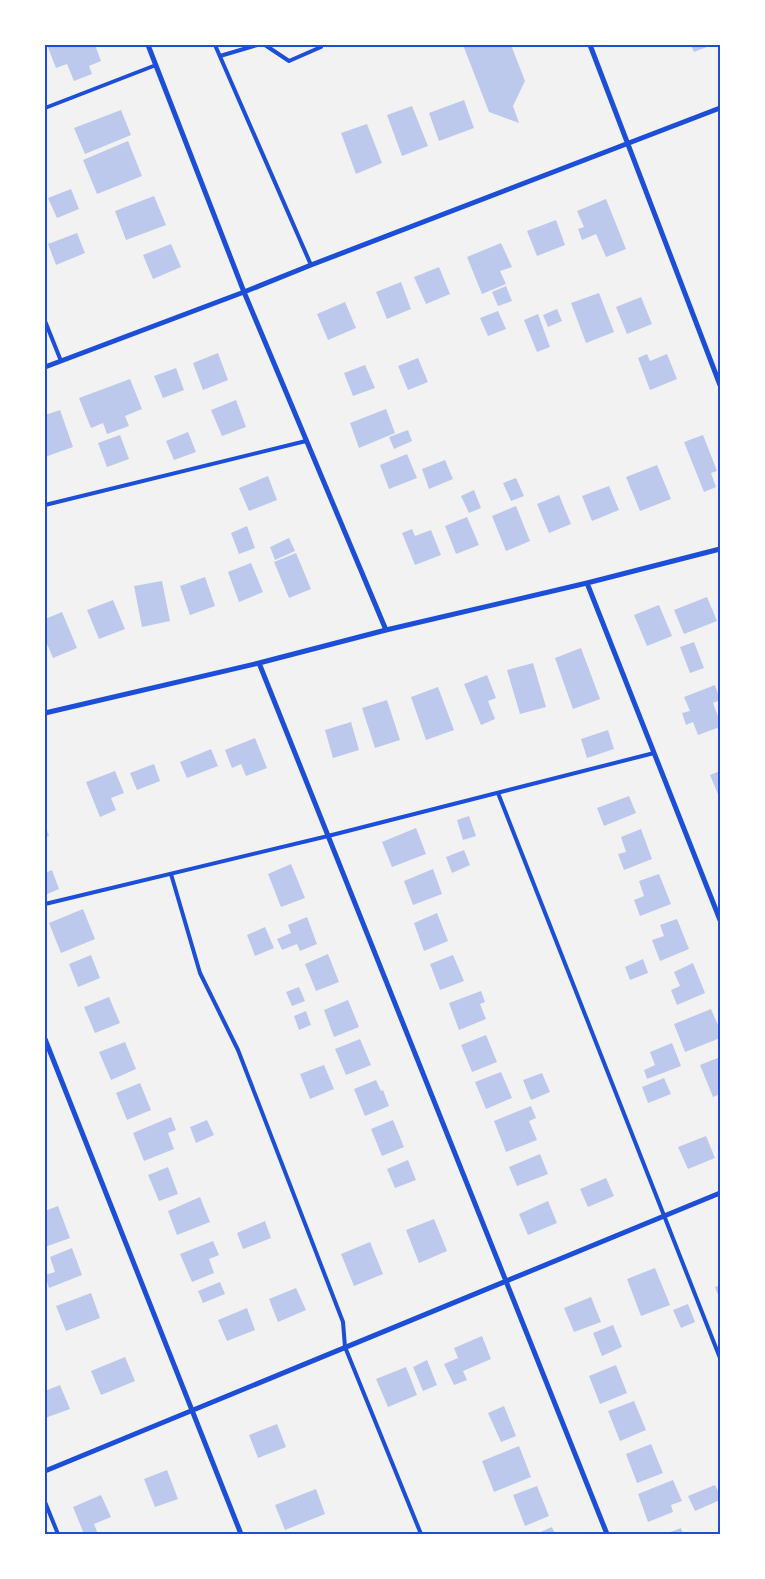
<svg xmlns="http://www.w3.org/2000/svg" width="765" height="1579" viewBox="0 0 765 1579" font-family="'Nunito Sans',sans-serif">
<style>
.building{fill:#bdc9ec}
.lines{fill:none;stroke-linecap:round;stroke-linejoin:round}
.service{stroke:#1d4ed8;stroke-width:4}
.minor{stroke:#1d4ed8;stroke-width:5}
.neatline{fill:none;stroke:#1d4ed8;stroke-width:2}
</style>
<rect width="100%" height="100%" fill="#f2f2f2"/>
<path class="building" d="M47,45H95L101,61L89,66L92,74L74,81L67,64L56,68Z
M463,45H511L525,81L513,106L519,123L489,112Z
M691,45H712L694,52Z
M464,100L474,128L439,141L429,113Z
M412,106L428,146L402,156L387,115Z
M121,110L131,135L85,154L74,128Z
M367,124L382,163L356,174L341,133Z
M128,141L142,176L97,194L83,160Z
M71,189L79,209L57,218L48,198Z
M154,196L166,225L126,240L115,211Z
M606,199L626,249L606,257L596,234L582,240L578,229L584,227L577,211Z
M556,220L565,245L537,256L527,231Z
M77,233L85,253L56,265L48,244Z
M501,243L512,267L500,271L506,284L482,294L467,257Z
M171,244L181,267L153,279L143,255Z
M439,267L450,294L426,304L414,277Z
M401,282L411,309L387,319L376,292Z
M506,286L512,301L498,306L492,292Z
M599,293L614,332L586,343L571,303Z
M641,297L652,324L627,334L616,307Z
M345,302L356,328L328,340L317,314Z
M557,309L562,321L548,327L543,315Z
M498,311L506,329L488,336L480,318Z
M538,314L550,347L537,352L524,320Z
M218,353L228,380L203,390L193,363Z
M647,354L650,361L667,354L677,379L650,390L638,358Z
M418,358L428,382L408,390L398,366Z
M365,365L375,388L353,396L344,373Z
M176,368L184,390L163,398L154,376Z
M130,379L142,409L125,416L129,426L107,434L103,423L91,428L79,398Z
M236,400L246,427L222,436L211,410Z
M386,409L395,433L359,448L350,423Z
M60,410L73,447L45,457V415Z
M408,430L412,441L394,449L389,437Z
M188,432L196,452L174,460L166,441Z
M120,435L129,459L107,467L98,443Z
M703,435L717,471L711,473L716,487L704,492L684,442Z
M407,454L417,478L389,489L380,465Z
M445,460L453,479L429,489L422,469Z
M657,465L671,499L640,511L626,477Z
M268,476L277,500L249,511L239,488Z
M516,478L524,496L511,501L503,483Z
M609,486L619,510L592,521L582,496Z
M474,490L481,508L469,513L461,496Z
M559,495L571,524L549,533L537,504Z
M516,506L530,541L506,551L492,516Z
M467,517L479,545L456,554L445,526Z
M247,526L255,548L239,554L231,533Z
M412,529L415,536L431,530L441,555L415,565L402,533Z
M289,538L295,551L275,560L270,547Z
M296,553L311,589L289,598L274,562Z
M251,563L263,592L239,602L228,572Z
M205,577L215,606L190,615L180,586Z
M162,581L170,621L142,627L134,586Z
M707,597L717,621L684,634L674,610Z
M113,600L125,629L99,639L87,610Z
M659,605L672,636L647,646L634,615Z
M62,612L77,648L53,658L45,639V619Z
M694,642L704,668L690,673L680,647Z
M581,648L600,699L573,709L555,658Z
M533,663L546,707L520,714L507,670Z
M487,675L496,698L488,701L495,719L481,725L464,684Z
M715,685L720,700L713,703L720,722V727L698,735L693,722L686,725L682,713L690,711L684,697Z
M438,687L454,730L426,740L411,697Z
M387,700L400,740L375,748L362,708Z
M351,722L359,750L333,758L325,730Z
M608,730L614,749L587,758L581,739Z
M255,738L267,768L246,776L241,764L232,768L225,750Z
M211,749L218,766L187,778L180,762Z
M154,764L160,781L137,790L130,773Z
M115,771L124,793L111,798L116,810L100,817L86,782Z
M720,771V799L710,775Z
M629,796L636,813L604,826L597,808Z
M469,816L476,836L463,840L457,820Z
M45,825L49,836L45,837Z
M416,828L426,854L392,867L382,842Z
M641,829L652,859L624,870L618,854L626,852L621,837Z
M464,850L470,865L452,873L446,857Z
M291,864L305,898L281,907L268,874Z
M433,869L442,894L413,905L404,881Z
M52,870L59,889L45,895V873Z
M659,874L671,904L640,916L634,900L644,896L639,881Z
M83,909L95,939L61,953L49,923Z
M437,913L448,941L424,951L414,923Z
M307,917L317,944L300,951L297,944L282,950L277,939L291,933L288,925Z
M677,919L689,949L660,961L652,940L664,936L660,925Z
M265,927L274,948L255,956L247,935Z
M328,954L339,982L316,991L305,964Z
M91,955L100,978L78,987L69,964Z
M453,955L464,981L440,990L430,964Z
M643,959L648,973L630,980L625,967Z
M693,963L705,993L677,1005L671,990L680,986L674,972Z
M299,987L305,1001L292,1006L286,992Z
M481,991L485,1002L480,1004L486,1019L459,1030L449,1003Z
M109,997L120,1023L95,1033L84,1007Z
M348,1000L359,1027L334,1037L324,1010Z
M711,1009L720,1030V1038L685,1052L674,1024Z
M306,1011L311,1025L299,1030L294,1016Z
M486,1035L497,1062L472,1072L461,1045Z
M360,1039L371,1065L346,1075L335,1049Z
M125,1042L136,1069L111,1080L99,1052Z
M672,1043L681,1066L647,1079L644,1070L655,1065L650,1052Z
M720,1057V1094L713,1097L700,1065Z
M324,1065L334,1089L310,1099L300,1074Z
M501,1072L512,1098L486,1109L475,1082Z
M542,1073L550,1092L531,1100L523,1080Z
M664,1078L671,1094L648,1103L642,1087Z
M376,1080L381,1091L383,1090L389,1106L365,1116L354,1089Z
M140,1083L151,1110L127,1120L116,1093Z
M531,1106L536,1118L529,1121L537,1140L506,1152L494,1121Z
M171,1117L176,1130L168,1133L174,1149L144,1161L133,1133Z
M207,1120L214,1135L196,1143L190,1127Z
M393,1120L404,1147L382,1156L371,1129Z
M706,1136L715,1158L688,1169L678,1147Z
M540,1154L548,1174L517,1186L509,1167Z
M408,1160L416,1180L395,1188L387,1169Z
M168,1167L178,1194L159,1201L148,1175Z
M606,1178L614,1196L588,1207L580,1189Z
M200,1197L210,1222L177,1235L168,1211Z
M548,1201L557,1223L528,1235L519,1214Z
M58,1206L70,1238L45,1247V1211Z
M434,1219L447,1251L419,1263L406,1230Z
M265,1221L271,1238L243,1249L237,1233Z
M213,1241L219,1255L209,1259L214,1273L192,1282L180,1254Z
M370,1242L383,1274L354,1286L341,1254Z
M72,1248L82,1275L49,1288L45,1275L55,1272L50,1257Z
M655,1268L670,1305L641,1316L627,1279Z
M220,1282L225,1294L203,1303L198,1291Z
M720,1285V1300L715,1287Z
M296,1288L306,1310L278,1322L269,1299Z
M91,1293L100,1318L66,1331L56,1306Z
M591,1297L601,1322L574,1332L564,1308Z
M688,1304L695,1322L681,1328L673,1310Z
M247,1308L255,1330L227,1341L218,1320Z
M613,1325L622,1347L602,1356L593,1333Z
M482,1336L491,1359L463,1371L467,1380L454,1385L444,1364L458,1358L454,1348Z
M125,1357L135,1381L101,1395L91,1371Z
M427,1360L437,1385L423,1391L413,1367Z
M616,1365L627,1393L600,1404L589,1376Z
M406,1367L417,1395L388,1407L376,1379Z
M60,1385L70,1409L45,1418V1391Z
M634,1401L646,1430L620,1441L608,1411Z
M504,1406L516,1436L501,1442L488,1413Z
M277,1424L286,1447L258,1458L249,1435Z
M651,1444L663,1473L637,1483L626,1454Z
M519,1446L531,1477L494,1492L482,1461Z
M167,1470L178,1499L155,1507L144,1479Z
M673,1480L682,1501L671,1505L673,1512L648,1522L638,1494Z
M715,1485L720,1495V1500L695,1511L688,1496Z
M537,1486L549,1516L525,1526L513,1495Z
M316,1489L325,1514L285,1530L275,1505Z
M101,1495L111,1517L94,1524L98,1534H84L73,1507Z
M552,1527L555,1534H536Z
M681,1528L683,1534H665Z"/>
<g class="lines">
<path class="service" d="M215,45L311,265
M265,45L289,61L321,47
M220,56L257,45
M45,108L156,65
M45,321L61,361
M45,505L306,441
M498,793L720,1358
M171,874L200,973L238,1050L343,1322L345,1347L421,1534
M45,904L328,836L654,753
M45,1502L58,1534"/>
<path class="minor" d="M148,45L244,292L386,630
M590,45L720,385
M45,367L244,292L311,265L720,108
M587,583L720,920
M259,663L607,1534
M45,713L259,663L386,630L587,583L720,549
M45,1039L241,1534
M45,1471L720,1193"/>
</g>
<rect width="765" height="1579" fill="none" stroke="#ffffff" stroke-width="92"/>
<rect x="46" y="46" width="673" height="1487" class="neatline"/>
</svg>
